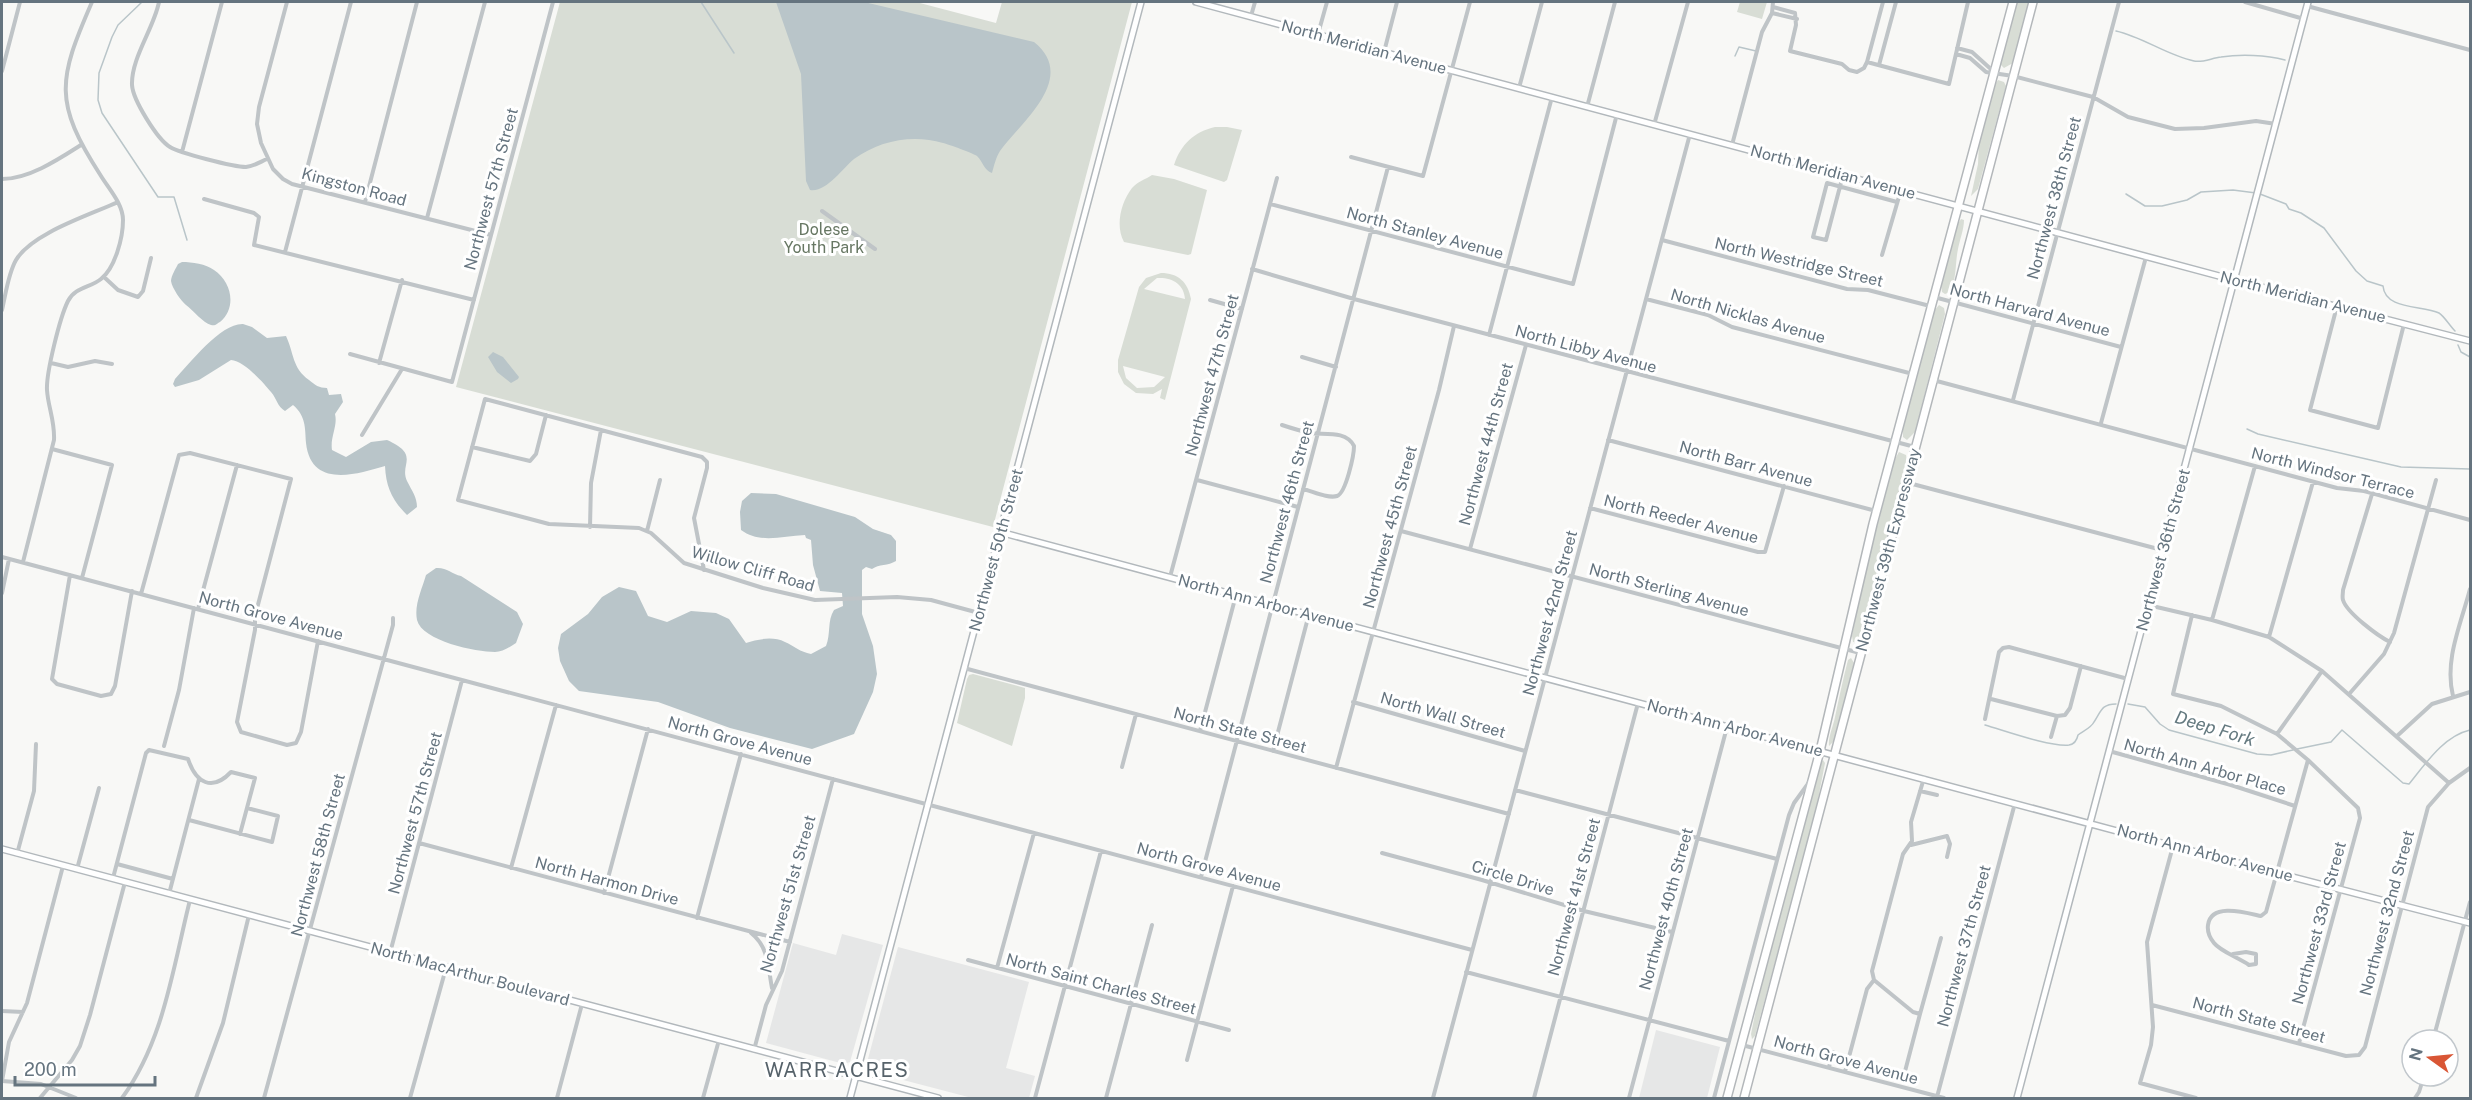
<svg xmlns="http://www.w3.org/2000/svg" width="2472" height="1100" viewBox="0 0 2472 1100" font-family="'Public Sans',sans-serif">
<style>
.built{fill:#e6e7e7}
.green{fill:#d8ddd5;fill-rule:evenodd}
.water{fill:#b9c5c9}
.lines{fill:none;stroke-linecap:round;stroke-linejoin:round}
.stream{stroke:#b9c5c9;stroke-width:1.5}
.secondary-casing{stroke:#b2b8bc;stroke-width:8}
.highway-casing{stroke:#b3b7ba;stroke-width:10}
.street{stroke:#bfc4c7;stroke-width:4}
.secondary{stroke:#fff;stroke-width:5}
.highway{stroke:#fff;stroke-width:7}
.labels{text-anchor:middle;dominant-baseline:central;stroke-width:6;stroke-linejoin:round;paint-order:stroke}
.street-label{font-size:16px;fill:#65747f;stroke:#fff}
.park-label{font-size:16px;fill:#677763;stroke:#fff}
.water-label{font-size:18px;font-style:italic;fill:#657a80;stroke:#fff}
.quarter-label{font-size:20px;letter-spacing:1.5px;fill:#56626a;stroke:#fff}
</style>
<rect width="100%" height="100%" fill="#f8f8f6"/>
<path class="built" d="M842,934L883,945L850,1062L844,1064L766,1043L793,943L836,955Z
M898,947L1029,982L1006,1068L1035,1076L1029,1098H972L865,1070Z
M1656,1030L1720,1047L1707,1098H1639Z"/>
<path class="green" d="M560,2H916L996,23L1002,2H1132L993,527L456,387Z
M1740,2H1767L1762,19L1737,12Z
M2017,2H2029L2013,63L2004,68L2001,65V59Z
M1998,80L2004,82L2006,86L1978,189L1971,196L1978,164L1979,140L1994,86Z
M1215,127H1227L1242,130L1227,180L1224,182L1174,165C1181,144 1194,132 1215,127Z
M1152,175L1174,179L1207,190L1191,254L1188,255L1124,242C1115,226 1121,202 1132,188C1137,182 1146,179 1152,175Z
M1961,219L1964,220C1964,229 1960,239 1958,249C1955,263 1957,278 1950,292L1945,294L1942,292L1941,284L1956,227Z
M1161,273C1178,273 1188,282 1191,299L1165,400L1160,398L1162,389L1153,394L1136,393L1124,384L1118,372V360L1139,287L1146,278ZM1157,278C1172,277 1184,284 1185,299L1144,289ZM1123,366L1165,377L1154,387L1137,388L1126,378Z
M1939,305L1944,308L1945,314L1915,432L1907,440L1903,437V429L1934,311Z
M1899,452L1906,455L1907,462L1858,643L1853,642L1852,636L1865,572L1895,459Z
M1851,658L1854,663L1834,741L1829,746C1828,737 1833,727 1835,717C1839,698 1843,679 1848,660Z
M973,674L1025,688V698L1012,746L957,723L967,679L969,675Z
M1823,760L1825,763L1816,810L1755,1036L1752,1039L1751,1034L1759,994L1820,764Z"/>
<path class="water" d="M776,2H864L1034,42C1079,78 1020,123 1000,151C996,157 994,166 992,173C984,170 983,162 977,156C975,154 948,144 943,143C913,134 880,140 854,159C843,168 826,193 810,190L806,181L801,74Z
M182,262C192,262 206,264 214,270C232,282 237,308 220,322C216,324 216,326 211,325C203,323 193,310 186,305C181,301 172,288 171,281C171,276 176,268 178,264Z
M243,324L252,327L267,338L286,336C294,353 292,368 309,380C315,385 319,388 327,388L329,395L341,394L343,402L335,414C338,426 330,437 332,450L346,457L371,442L387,440C421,455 399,464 407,481C412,491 417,497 417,507L407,515C392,500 386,487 385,466C355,475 311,488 306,443C305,428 306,416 293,405L285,411C277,406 277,399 271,392C263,382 244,361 231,360L199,380L175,387L173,384L175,379C190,363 221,323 243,324Z
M493,352L503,357L519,377L518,379L511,383L497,372L488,357Z
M751,493L776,494L855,517L873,529L891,535L896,541V561C888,566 879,564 872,569L866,567L862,570V614L873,646L877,674L873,692L854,734L812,749L730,728L658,702L579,691L569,681L560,661L558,648L561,634L588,614L602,597L619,587L636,591L648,616L667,622L691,611L716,613L729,619L746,643C758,639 773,636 785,642C794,646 800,652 811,654L826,646C831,634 827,621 834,610L843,606L842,593L820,591L813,565L811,540L806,538L805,535C782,536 760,544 741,530L740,512L742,501Z
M436,568C446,567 452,574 461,576L517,612L523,624L516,643C510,647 502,652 495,652C476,652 422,641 417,620C414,605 422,589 426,575Z"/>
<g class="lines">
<path class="stream" d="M142,2L118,25L112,37L99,73L98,100L102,113L158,197H174L187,240
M701,2L734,53
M2116,31C2143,37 2166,55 2194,61C2202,63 2212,58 2221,57C2241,54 2266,55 2285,60
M1735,56L1739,47L1756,51
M2126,194L2145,206H2162L2187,200L2201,192L2233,190L2256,193
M2260,194L2286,204L2289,209L2301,213L2324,228L2356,271L2367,281L2383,286C2385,310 2422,305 2439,313C2444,316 2450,326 2455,331
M2458,345L2461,352L2470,357
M2247,429L2258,434L2401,467L2470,469
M2128,704L2145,707L2160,724L2169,730L2257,754L2271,755L2293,750
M1985,725C2006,731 2050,747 2069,745C2075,744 2077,740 2078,735C2083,731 2091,728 2094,722C2101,712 2101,704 2116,704
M2297,749L2331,742L2342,730L2403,783L2409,784C2426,763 2444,736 2470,730"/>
<g class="secondary-casing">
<path id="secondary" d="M1196,2L2234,280L2470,341
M1000,532L2173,846L2470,923
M2,849L938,1098
M850,1098L1141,2
M2017,1098L2308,2"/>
</g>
<g class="highway-casing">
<path id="highway" d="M1727,1098L1820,751L1873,524L2013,2
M1744,1098L2033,2"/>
</g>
<path class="street" d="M159,2C154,28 131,58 132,85C133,100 157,139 170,147C180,153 233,167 246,167C254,166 260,162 267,159
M287,2L259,107L257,124L261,143L273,169L283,179L292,184L491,235
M2245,2L2304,19
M2307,6L2470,50
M1773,7L1795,13L1796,25L1790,51L1842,64L1849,70L1857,72L1864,68L1867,62L1949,84L1968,2
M1772,13L1797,19
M1251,16L1255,2
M1318,34L1327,2
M1957,48L1972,52L1993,71
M1384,52L1397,2
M1956,54L1970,58L1986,72L2013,76L2093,97L2128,117L2175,129L2204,128L2256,121L2276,124
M1867,62L1883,2
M1879,65L1896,2
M2,71L20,2
M1519,88L1542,2
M1587,107L1615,2
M1654,125L1688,2
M1732,145L1762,32L1772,13L1773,2
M182,152L222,2
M1351,157L1423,176L1470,2
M1843,175L1826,240L1813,237L1827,183L1897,202
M2,179C29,179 59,159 81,145
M204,199L254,213L259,217L254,245L474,300
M365,202L417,2
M1270,204L1573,284L1617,114
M822,211L875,249
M427,218L485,2
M1662,240L1847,289L1868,290L1930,306
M285,252L351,2
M1882,255L1901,190
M1252,269L1354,299L1915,447
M104,277L118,290L138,297L143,291L151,258
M1934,297L2121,347
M1646,299L1708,315L1732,327L1913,374
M1210,300L1242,309
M2337,306L2310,410L2378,428L2404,324
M2,310C6,293 8,274 16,260C32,233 90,215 118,202
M1489,335L1552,97
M350,354L452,382L553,2
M1302,357L1336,367
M51,363L68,367L95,361L112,364
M379,363L402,280
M1933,380L2337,488L2364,491L2470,520
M2013,400L2119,2
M2101,423L2146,257
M1282,425C1291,428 1301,431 1310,433C1324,435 1346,430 1354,446C1354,455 1346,493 1337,496C1328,499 1312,491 1303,489
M362,435L402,369
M1608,440L1876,511
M472,447L530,461L536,454L546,415
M52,449L112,465L82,578
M1197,480L1298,507
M1905,482L2162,550
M2372,494L2343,590C2343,594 2342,597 2343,600C2347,613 2378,636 2390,642
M1590,508L1758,552H1765L1784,486
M590,527L591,483L601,430
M647,531L660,480
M1401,531L1860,653
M1470,549L1526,345
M2,557L1472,950
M23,562L54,440C55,421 48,407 47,390C46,373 60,317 68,301C75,287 90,288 101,279C115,268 123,238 123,220C123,204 109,189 101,176C53,102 58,80 92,2
M704,570L694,518L707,468V462L702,457L485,399L458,500L549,524L639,528L651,533L684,563L763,588L815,600L897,597L931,600L979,613
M70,575L52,679L57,684L101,696L111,694L115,686L132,591
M1170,577L1277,178
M2,593L9,559
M141,594L179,455L190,453L291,479L255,616V630L237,722L241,732L287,745L296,743L301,732L318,641
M2148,605L2212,620L2269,637L2322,671L2449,783
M198,609L237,465
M2192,615L2173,694L2221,706L2277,734L2308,760L2358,808L2360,818L2299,1043
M2212,620L2255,466
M2269,637L2313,482
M964,668L1509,814
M2350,693L2384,654L2394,633L2436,480
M2453,696C2444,660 2461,624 2470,589
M1991,699L2057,716L2065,715L2070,708L2081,666
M1353,702L1525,751
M1985,719L1999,652L2003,648L2009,647L2128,679
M1200,731L1236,595
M2277,734L2322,671
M2397,736L2432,704L2470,692
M2051,737L2057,716
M164,746L179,690L194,608
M1273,751L1309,614
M2109,751L2231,785L2295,806
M1122,767L1136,714
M1336,768L1439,390L1454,326
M1515,790L1777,859
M1920,791L1937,795
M189,820L272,842L278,816L247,808
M419,843L790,942
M1911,845L1947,836L1950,844L1947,857
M2173,846L2147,942L2153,1027L2151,1045L2140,1083L2196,1098
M1382,853L1482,880L1584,911L1672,932
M17,854L34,791L36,744
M117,864L173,879
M511,868L556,705
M77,869L99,788
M1201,877L1388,167
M113,878L146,753L149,750L188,759C196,783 212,792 231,772L255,778L240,834
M604,893L648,729
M169,894L199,779
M697,918L741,754
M751,933C769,947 768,968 772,988
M390,953L462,680
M2233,954L2246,952L2256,954V964L2249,965C2239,958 2220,951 2214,943C2210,938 2207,932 2208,925C2211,902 2247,913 2261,916L2266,912L2308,760
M968,960L1229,1030
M997,968L1034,833
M1466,972L1729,1041
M1874,980L1913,1012L1920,1014L1941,938
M2152,1005L2346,1056L2359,1055L2365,1047L2428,807L2449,783L2470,768
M2,1011L23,1012
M2433,1040L2470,902
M1742,1045L1944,1098
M754,1050L766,1005L782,971L833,779
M1187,1060L1233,886
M1847,1064L1903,1079L1920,1014
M1829,1067L1833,1052
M1845,1072L1867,989L1874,980L1872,971L1903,854L1912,841L1911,822L1924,778
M2,1081L9,1042L27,1003L63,866
M2,1081L41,1084L76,1098
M1937,1097L2015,803
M40,1098L72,1060L80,1046L90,1015L125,882
M122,1098C164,1041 173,967 190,900
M196,1098L223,1023L249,915
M264,1098L393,625V618
M410,1098L446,968
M557,1098L582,1004
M703,1098L719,1040
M1035,1098L1101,851
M1106,1098L1152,925
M1433,1098L1690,134
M1534,1098L1638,703
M1629,1098L1727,727
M1714,1098L1789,815L1794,803L1810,781
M2415,1098L2419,1092L2424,1076"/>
<use href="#secondary" class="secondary"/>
<use href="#highway" class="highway"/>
</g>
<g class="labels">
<g class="street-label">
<text transform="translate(1364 47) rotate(15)">North Meridian Avenue</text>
<text transform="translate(1833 172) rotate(15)">North Meridian Avenue</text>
<text transform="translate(354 187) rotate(15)">Kingston Road</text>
<text transform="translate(491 189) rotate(-75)">Northwest 57th Street</text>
<text transform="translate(2054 198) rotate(-75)">Northwest 38th Street</text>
<text transform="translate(1425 233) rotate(15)">North Stanley Avenue</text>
<text transform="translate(1799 262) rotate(13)">North Westridge Street</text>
<text transform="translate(2303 297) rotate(14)">North Meridian Avenue</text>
<text transform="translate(2030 310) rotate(15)">North Harvard Avenue</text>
<text transform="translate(1748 316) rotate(16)">North Nicklas Avenue</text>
<text transform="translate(1586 349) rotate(15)">North Libby Avenue</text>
<text transform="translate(1212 375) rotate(-75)">Northwest 47th Street</text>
<text transform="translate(1486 444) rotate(-75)">Northwest 44th Street</text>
<text transform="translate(1746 464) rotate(15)">North Barr Avenue</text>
<text transform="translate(2333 473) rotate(14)">North Windsor Terrace</text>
<text transform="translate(1287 502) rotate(-75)">Northwest 46th Street</text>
<text transform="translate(1681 519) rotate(14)">North Reeder Avenue</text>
<text transform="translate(1390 527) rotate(-75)">Northwest 45th Street</text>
<text transform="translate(996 550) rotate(-75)">Northwest 50th Street</text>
<text transform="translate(1888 550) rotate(-75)">Northwest 39th Expressway</text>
<text transform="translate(2163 550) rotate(-75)">Northwest 36th Street</text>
<text transform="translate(753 569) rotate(16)">Willow Cliff Road</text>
<text transform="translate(1669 590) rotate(15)">North Sterling Avenue</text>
<text transform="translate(1266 603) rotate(15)">North Ann Arbor Avenue</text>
<text transform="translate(1550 613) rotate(-75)">Northwest 42nd Street</text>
<text transform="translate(271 616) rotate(15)">North Grove Avenue</text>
<text transform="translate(1443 715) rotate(16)">North Wall Street</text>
<text transform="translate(1735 728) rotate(15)">North Ann Arbor Avenue</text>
<text transform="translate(1240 730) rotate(15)">North State Street</text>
<text transform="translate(740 741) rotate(15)">North Grove Avenue</text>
<text transform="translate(2205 767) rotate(16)">North Ann Arbor Place</text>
<text transform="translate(415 813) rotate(-75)">Northwest 57th Street</text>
<text transform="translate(2205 853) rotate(15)">North Ann Arbor Avenue</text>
<text transform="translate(318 855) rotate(-75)">Northwest 58th Street</text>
<text transform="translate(1209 867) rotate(15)">North Grove Avenue</text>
<text transform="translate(1513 878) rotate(17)">Circle Drive</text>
<text transform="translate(607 881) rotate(15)">North Harmon Drive</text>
<text transform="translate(788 894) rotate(-74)">Northwest 51st Street</text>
<text transform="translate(1574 897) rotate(-75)">Northwest 41st Street</text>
<text transform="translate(1666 909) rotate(-75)">Northwest 40th Street</text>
<text transform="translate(2387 913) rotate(-75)">Northwest 32nd Street</text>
<text transform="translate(2319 923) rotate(-75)">Northwest 33rd Street</text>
<text transform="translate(1964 946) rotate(-75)">Northwest 37th Street</text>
<text transform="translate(470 974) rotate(15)">North MacArthur Boulevard</text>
<text transform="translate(1101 984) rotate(15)">North Saint Charles Street</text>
<text transform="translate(2259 1020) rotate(15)">North State Street</text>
<text transform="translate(1846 1060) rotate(15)">North Grove Avenue</text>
</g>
<g class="park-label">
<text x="824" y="229">Dolese<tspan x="824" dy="18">Youth Park</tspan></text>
</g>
<g class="water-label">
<text transform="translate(2215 728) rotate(17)">Deep Fork</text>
</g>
<g class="quarter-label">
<text x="837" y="1070">WARR ACRES</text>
</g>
</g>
<rect width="2472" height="1100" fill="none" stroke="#65747f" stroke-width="6"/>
<g transform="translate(2430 1058) rotate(285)"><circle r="28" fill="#ffffff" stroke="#c1c7cc" stroke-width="1.5"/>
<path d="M0-4.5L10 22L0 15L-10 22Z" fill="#d95635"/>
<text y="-9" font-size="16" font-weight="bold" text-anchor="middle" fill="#65747f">N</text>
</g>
<path d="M15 1076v9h140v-9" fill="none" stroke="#65747f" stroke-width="3"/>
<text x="24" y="1076" font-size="18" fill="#65747f" stroke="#ffffff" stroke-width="4.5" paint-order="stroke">200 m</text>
</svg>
